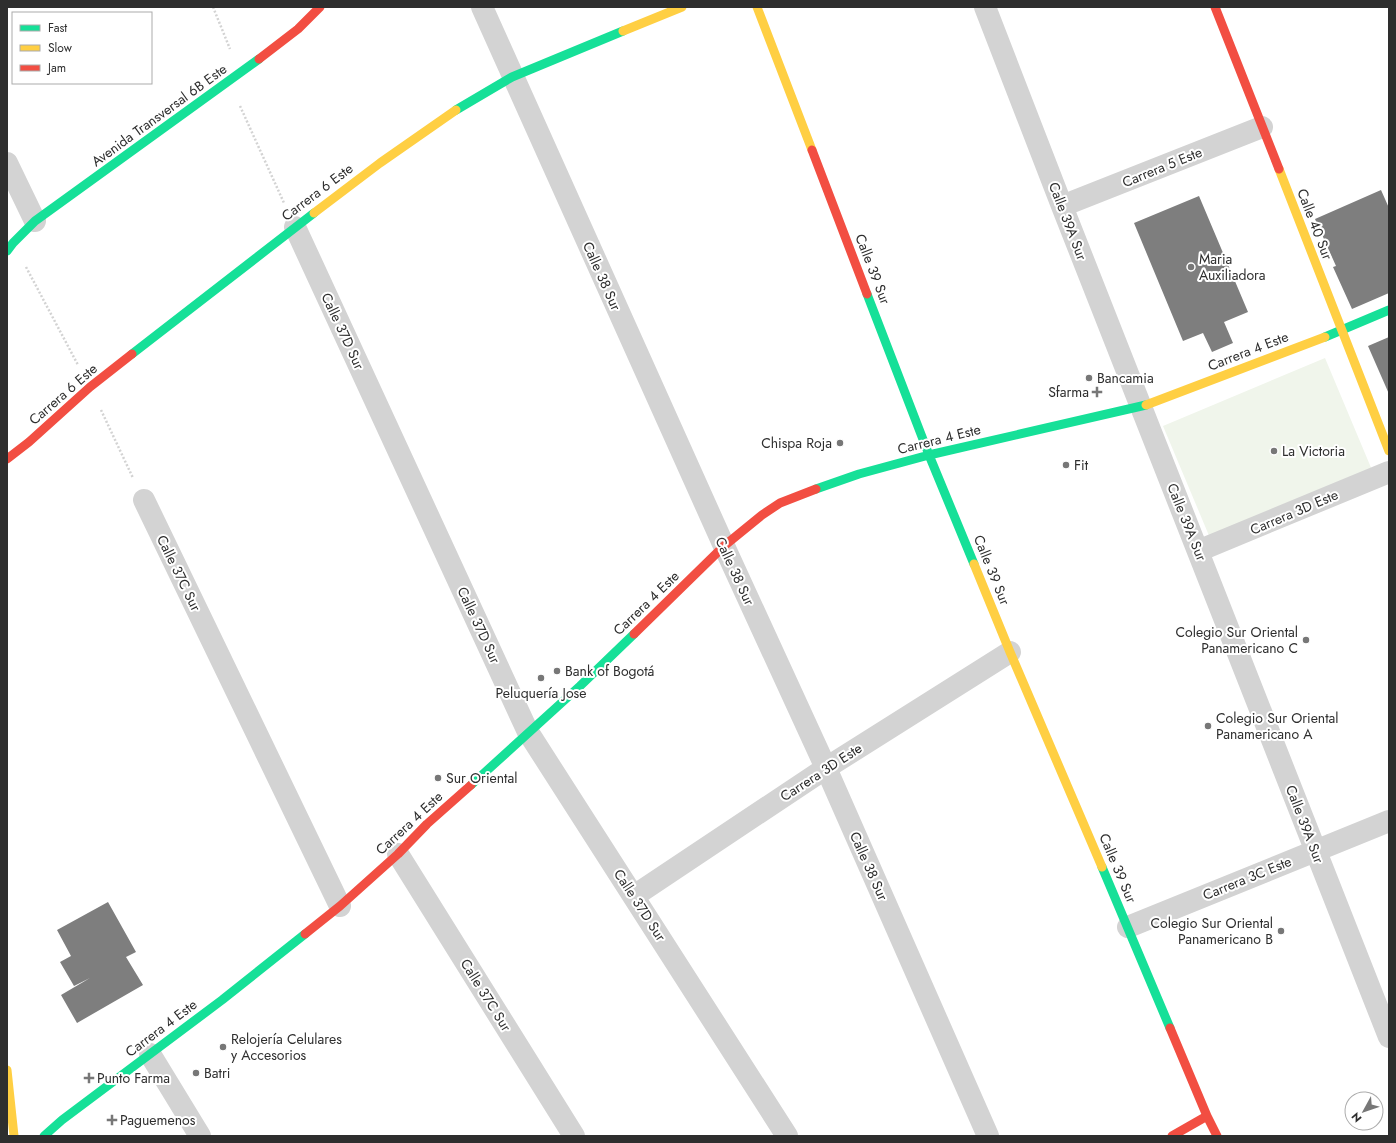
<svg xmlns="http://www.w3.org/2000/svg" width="1396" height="1143" viewBox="0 0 1396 1143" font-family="Jost,sans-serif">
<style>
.green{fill:#f0f5eb}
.building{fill:#7e7e7e}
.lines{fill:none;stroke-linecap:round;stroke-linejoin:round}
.path{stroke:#d3d3d3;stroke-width:2.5;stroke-dasharray:2 2;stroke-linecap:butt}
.street{stroke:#d3d3d3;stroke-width:22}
.fast{stroke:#16e098;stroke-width:9}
.slow{stroke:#ffcf43;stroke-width:9}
.jam{stroke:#f24e42;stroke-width:9}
.poi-dot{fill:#777;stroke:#fff;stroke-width:1.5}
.labels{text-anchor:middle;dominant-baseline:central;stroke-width:4;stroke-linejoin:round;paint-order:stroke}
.street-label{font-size:14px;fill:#2e2e2e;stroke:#fff}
.poi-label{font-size:14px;fill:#2e2e2e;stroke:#fff;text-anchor:start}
</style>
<rect width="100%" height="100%" fill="#fff"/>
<path class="green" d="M1325,358L1372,470L1210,538L1163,426Z"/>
<path class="building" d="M1381,190L1389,208V293L1352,309L1333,267L1336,266L1315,219Z
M1199,196L1248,312L1224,322L1233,343L1212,352L1203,333L1183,341L1134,223Z
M1389,337V394L1368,346Z
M108,902L136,952L126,957L143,985L77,1023L61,995L90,978L74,986L60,962L71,956L57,930Z"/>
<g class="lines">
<path class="path" d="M213,7L230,49
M240,106L284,203
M26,267L78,365
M101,410L133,478"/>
<path class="street" d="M482,7L724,546L826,768L988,1136
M985,7L1062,206L1389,1037
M7,163L35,221
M1062,206L1262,127
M295,227L528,732L787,1136
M144,500L340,906
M1198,551L1389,472
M398,854L574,1136
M634,896L826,768L1010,652
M1128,927L1389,821
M150,1054L200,1136"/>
<path class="fast" d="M456,110L512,77L623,31
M7,251L13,243L35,221L259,59
M867,294L929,455L974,564
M1325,337L1389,310
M132,354L314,213
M816,489L859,474L929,455L1146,405
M471,785L580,686L634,634
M1102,867L1170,1028
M44,1136L62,1120L222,1000L305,934"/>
<path class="slow" d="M757,7L812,150
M623,31L682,7
M1279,169L1389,451
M314,213L380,163L456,110
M1146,405L1325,337
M974,564L1010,652L1102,867
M7,1070L14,1136"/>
<path class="jam" d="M1215,7L1279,169
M259,59L298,29L320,7
M812,150L867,294
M7,459L29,442L90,387L132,354
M634,634L724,546L762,515L780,503L816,489
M305,934L340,906L398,854L427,824L471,785
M1170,1028L1207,1116L1217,1136
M1172,1136L1207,1116"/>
</g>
<g class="poi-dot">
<circle cx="1191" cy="267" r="4"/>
<circle cx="1089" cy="378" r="4"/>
<path d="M1095 386h4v4h4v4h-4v4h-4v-4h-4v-4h4z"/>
<circle cx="840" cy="443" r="4"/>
<circle cx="1274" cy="451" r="4"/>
<circle cx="1066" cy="465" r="4"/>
<circle cx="1306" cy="640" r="4"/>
<circle cx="557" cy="671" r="4"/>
<circle cx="541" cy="678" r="4"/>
<circle cx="1208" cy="726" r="4"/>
<circle cx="438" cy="778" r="4"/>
<circle cx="1281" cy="931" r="4"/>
<circle cx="223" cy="1047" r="4"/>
<circle cx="196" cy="1073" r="4"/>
<path d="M87 1072h4v4h4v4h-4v4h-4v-4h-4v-4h4z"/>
<path d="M110 1114h4v4h4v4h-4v4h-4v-4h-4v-4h4z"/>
</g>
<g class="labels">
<g class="street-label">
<text transform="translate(159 115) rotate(-36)">Avenida Transversal 6B Este</text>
<text transform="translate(1162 167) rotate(-22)">Carrera 5 Este</text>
<text transform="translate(317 192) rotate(-37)">Carrera 6 Este</text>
<text transform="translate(1068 221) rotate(69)">Calle 39A Sur</text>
<text transform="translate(1315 224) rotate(69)">Calle 40 Sur</text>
<text transform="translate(873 269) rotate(69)">Calle 39 Sur</text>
<text transform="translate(602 276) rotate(66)">Calle 38 Sur</text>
<text transform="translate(343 331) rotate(65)">Calle 37D Sur</text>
<text transform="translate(1248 351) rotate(-21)">Carrera 4 Este</text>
<text transform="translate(63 394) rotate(-41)">Carrera 6 Este</text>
<text transform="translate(939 439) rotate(-14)">Carrera 4 Este</text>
<text transform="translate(1294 512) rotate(-23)">Carrera 3D Este</text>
<text transform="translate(1187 522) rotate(68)">Calle 39A Sur</text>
<text transform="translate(992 570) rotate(68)">Calle 39 Sur</text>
<text transform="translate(735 571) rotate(65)">Calle 38 Sur</text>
<text transform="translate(179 573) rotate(64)">Calle 37C Sur</text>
<text transform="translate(646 603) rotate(-44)">Carrera 4 Este</text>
<text transform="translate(479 625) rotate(65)">Calle 37D Sur</text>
<text transform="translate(821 772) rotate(-33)">Carrera 3D Este</text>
<text transform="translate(409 823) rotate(-43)">Carrera 4 Este</text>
<text transform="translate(1305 824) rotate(69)">Calle 39A Sur</text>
<text transform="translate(869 866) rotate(66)">Calle 38 Sur</text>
<text transform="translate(1118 868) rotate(67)">Calle 39 Sur</text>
<text transform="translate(1247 878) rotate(-22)">Carrera 3C Este</text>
<text transform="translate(640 905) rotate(57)">Calle 37D Sur</text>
<text transform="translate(486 995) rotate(58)">Calle 37C Sur</text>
<text transform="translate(161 1028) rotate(-37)">Carrera 4 Este</text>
</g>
<g class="poi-label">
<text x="1199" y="259">Maria<tspan x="1199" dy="16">Auxiliadora</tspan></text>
<text x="1097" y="378">Bancamia</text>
<text x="1089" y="392" text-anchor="end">Sfarma</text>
<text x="832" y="443" text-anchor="end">Chispa Roja</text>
<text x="1282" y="451">La Victoria</text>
<text x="1074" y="465">Fit</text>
<text x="1298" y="632" text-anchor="end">Colegio Sur Oriental<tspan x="1298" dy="16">Panamericano C</tspan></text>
<text x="565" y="671">Bank of Bogotá</text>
<text x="541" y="693" text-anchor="middle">Peluquería Jose</text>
<text x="1216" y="718">Colegio Sur Oriental<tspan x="1216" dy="16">Panamericano A</tspan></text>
<text x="446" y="778">Sur Oriental</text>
<text x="1273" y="923" text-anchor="end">Colegio Sur Oriental<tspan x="1273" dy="16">Panamericano B</tspan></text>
<text x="231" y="1039">Relojería Celulares<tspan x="231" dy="16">y Accesorios</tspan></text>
<text x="204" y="1073">Batri</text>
<text x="97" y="1078">Punto Farma</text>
<text x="120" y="1120">Paguemenos</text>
</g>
</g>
<rect width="1396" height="1143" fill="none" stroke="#2e2e2e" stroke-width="16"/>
<rect x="12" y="12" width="140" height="72" fill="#ffffff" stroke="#ababab"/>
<rect x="20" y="25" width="20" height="6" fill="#16e098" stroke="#ababab"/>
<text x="48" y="32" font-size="12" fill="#2e2e2e">Fast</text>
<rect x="20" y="45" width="20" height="6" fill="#ffcf43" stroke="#ababab"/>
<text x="48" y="52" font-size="12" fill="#2e2e2e">Slow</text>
<rect x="20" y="65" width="20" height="6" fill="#f24e42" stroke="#ababab"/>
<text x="48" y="72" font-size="12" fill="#2e2e2e">Jam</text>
<g transform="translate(1364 1111) rotate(230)"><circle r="19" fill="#ffffff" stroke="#ababab"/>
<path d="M0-3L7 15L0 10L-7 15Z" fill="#777777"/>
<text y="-6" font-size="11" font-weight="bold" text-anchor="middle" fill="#2e2e2e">N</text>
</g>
</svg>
